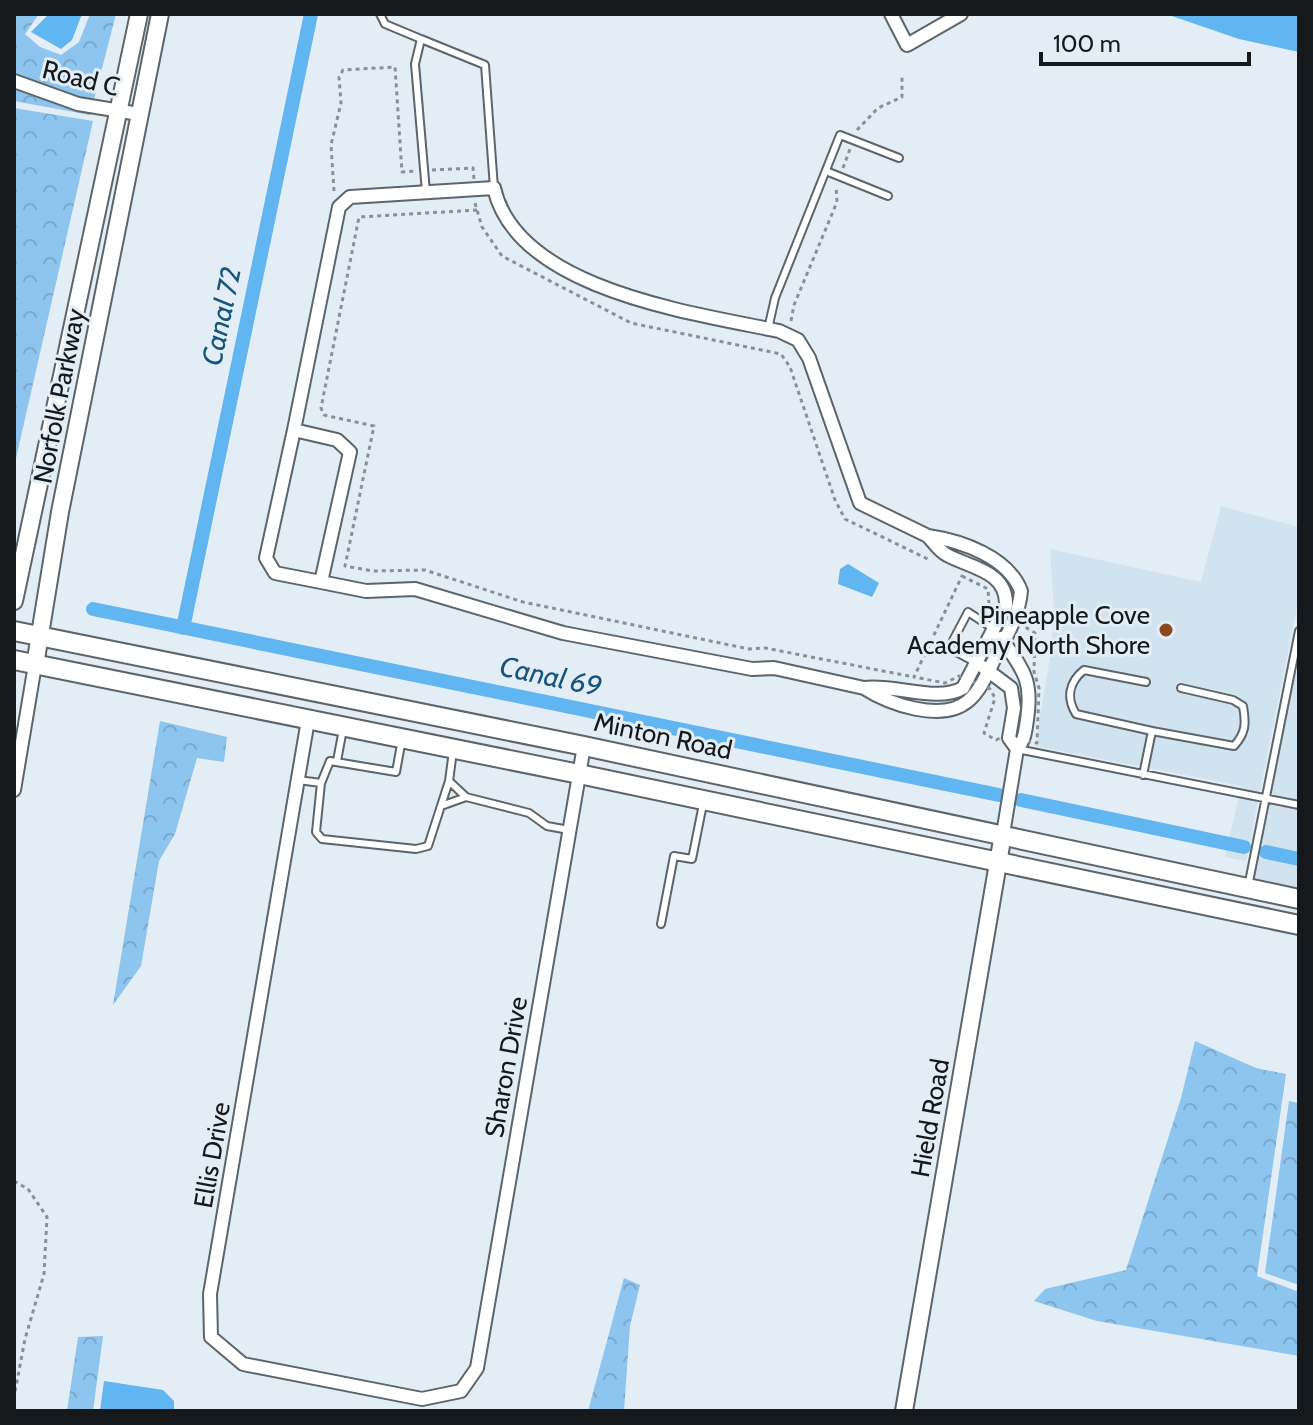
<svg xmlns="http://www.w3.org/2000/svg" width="1313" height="1425" viewBox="0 0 1313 1425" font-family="Cabin,sans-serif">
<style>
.built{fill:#d2e3f0}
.forest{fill:url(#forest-crowns)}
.water{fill:#61b5f0}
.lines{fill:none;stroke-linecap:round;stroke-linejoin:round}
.canal{stroke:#61b5f0;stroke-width:14}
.service-casing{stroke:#5c656c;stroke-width:10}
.minor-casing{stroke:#5c656c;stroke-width:16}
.tertiary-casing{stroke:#5c656c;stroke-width:20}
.secondary-casing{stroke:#5c656c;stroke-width:22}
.path{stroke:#899197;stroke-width:3;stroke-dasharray:4 4;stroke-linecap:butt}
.service{stroke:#fff;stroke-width:6}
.minor{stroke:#fff;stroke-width:12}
.tertiary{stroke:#fff;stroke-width:16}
.secondary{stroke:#fff;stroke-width:18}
.poi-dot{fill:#8d481f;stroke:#e2edf5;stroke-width:3}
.labels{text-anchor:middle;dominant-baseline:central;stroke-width:6;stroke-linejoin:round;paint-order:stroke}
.street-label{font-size:26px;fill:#15191b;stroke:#e2edf5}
.poi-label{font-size:26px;fill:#15191b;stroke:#e2edf5;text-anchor:end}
.water-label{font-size:28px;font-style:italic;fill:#16557c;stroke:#e2edf5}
</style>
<defs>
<pattern id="forest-crowns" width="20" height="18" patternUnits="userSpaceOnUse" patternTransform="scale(2)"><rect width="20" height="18" fill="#8ec5ee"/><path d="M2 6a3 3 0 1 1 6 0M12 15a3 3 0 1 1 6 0" fill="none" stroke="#7aa9cc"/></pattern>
</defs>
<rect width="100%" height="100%" fill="#e2edf5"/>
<path class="built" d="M1221,506L1299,527V597L1246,861L1225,857L1241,786L1035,746L1051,651L1054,609L1050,549L1201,582Z
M1299,631V899L1248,887Z"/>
<path class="forest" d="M14,14H39L25,34L40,47L61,55L79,42L90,14H116L90,115L14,101Z
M14,108L93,121L14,467Z
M160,721L227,737L224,762L197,758L175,834L159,861L141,966L113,1005Z
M1195,1041L1256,1068L1286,1074L1257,1276L1299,1292V1356L1097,1321L1034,1301L1045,1289L1126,1270L1181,1098Z
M1289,1101L1299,1103V1285L1265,1273Z
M624,1278L640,1285L630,1326L624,1411H588Z
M103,1336L93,1411H67L78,1337Z"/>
<path class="water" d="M49,14H82L72,40L61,49L31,32Z
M1166,14H1299V52L1239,39Z
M848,564L879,583L872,597L838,584L840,569Z
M104,1381L163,1390L174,1401V1411H100Z"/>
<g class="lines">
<path class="canal" d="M93,609L999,795
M183,628L311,14
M1021,800L1244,847
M1266,852L1299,859"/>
<g class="service-casing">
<path id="service" d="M380,14L385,24L421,39
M826,171L888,196
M426,192L415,64L421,39L485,65L494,188
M768,329L775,298L840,135L899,158
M975,662L949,648L968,612L994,629
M1146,682L1084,670C1069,682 1066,698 1076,714L1152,731
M1017,749L1299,805
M337,761L343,729
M1143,775L1152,731L1234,746C1246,733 1246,723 1243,706L1233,700L1181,688
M298,780L321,783L316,832L322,839L416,849L428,846L449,781L453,751
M449,781L466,797L529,813L547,826L569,830
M321,783L330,761L396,772L402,739
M441,806L466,797
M1248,887L1299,631
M661,924L674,856L692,859L703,804"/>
</g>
<g class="minor-casing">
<path id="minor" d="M891,14L907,45L961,14
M14,81L78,104L139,114
M294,430L266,558L275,573L321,582L350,452L337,440L294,430L339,207L350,197L494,188C517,290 694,313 779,331L798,340L809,358L860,503L928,536
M928,536C962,541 1008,557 1021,591C1019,614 1008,634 997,654C989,669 982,689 968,701C942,723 889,704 864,688C896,684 937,703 963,688L1006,605C1007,571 971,568 947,555C939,551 934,543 928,536Z
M321,582L366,591L415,589L563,633L752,669L774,668L864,688
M1001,638C1023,670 1033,679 1027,720C1025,732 1025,740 1017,749L1003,834
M983,667L1011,688L1014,708L1009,738L1017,749
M308,720L210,1294L211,1337L243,1364L422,1399L461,1391L477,1368L584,746
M14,790L35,665"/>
</g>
<g class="tertiary-casing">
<path id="tertiary" d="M14,601L139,14
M35,665L60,512L160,14
M904,1411L1003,834"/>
</g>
<g class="secondary-casing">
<path id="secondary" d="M14,631L584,746L1299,899
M14,660L579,774L1299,925"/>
</g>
<path class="path" d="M857,130L878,108L902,97V75
M843,168L850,149
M432,170L473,168L474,179
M334,191L331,145L341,103L339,77L343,70L395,67L402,172L416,171
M475,203L482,227L502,256L631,323L781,354L790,367L835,500L845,519L930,560
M477,210L359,217L321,408L324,415L374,426L345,566L373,571L425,570L523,602L749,649L765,648L914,677
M791,321L794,305L837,202L836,186
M962,576L988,589L989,605L1035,633L1034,672L1039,688L1037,743L1002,737L996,740L984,733L995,698L990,689L959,676L945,683L914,677Z
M14,1181L28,1189L47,1217L44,1274L25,1339L14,1397"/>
<use href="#service" class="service"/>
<use href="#minor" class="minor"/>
<use href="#tertiary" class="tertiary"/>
<use href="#secondary" class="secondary"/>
</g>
<circle class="poi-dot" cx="1166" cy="630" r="8"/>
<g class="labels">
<g class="street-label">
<text transform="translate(81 78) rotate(14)">Road C</text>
<text transform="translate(59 396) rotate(-79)">Norfolk Parkway</text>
<text transform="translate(663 736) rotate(12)">Minton Road</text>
<text transform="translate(506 1067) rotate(-80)">Sharon Drive</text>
<text transform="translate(930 1118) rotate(-80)">Hield Road</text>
<text transform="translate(212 1155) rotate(-80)">Ellis Drive</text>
</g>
<g class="poi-label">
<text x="1150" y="615">Pineapple Cove<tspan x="1150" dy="30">Academy North Shore</tspan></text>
</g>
<g class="water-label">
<text transform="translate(221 316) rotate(-78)">Canal 72</text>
<text transform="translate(551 676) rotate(12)">Canal 69</text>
</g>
</g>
<rect width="1313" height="1425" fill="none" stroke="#15191b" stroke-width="32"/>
<path d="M1041 52v12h208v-12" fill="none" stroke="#15191b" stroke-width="4"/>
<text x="1053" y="52" font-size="24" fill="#15191b" stroke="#e2edf5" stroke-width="6" paint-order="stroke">100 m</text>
</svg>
